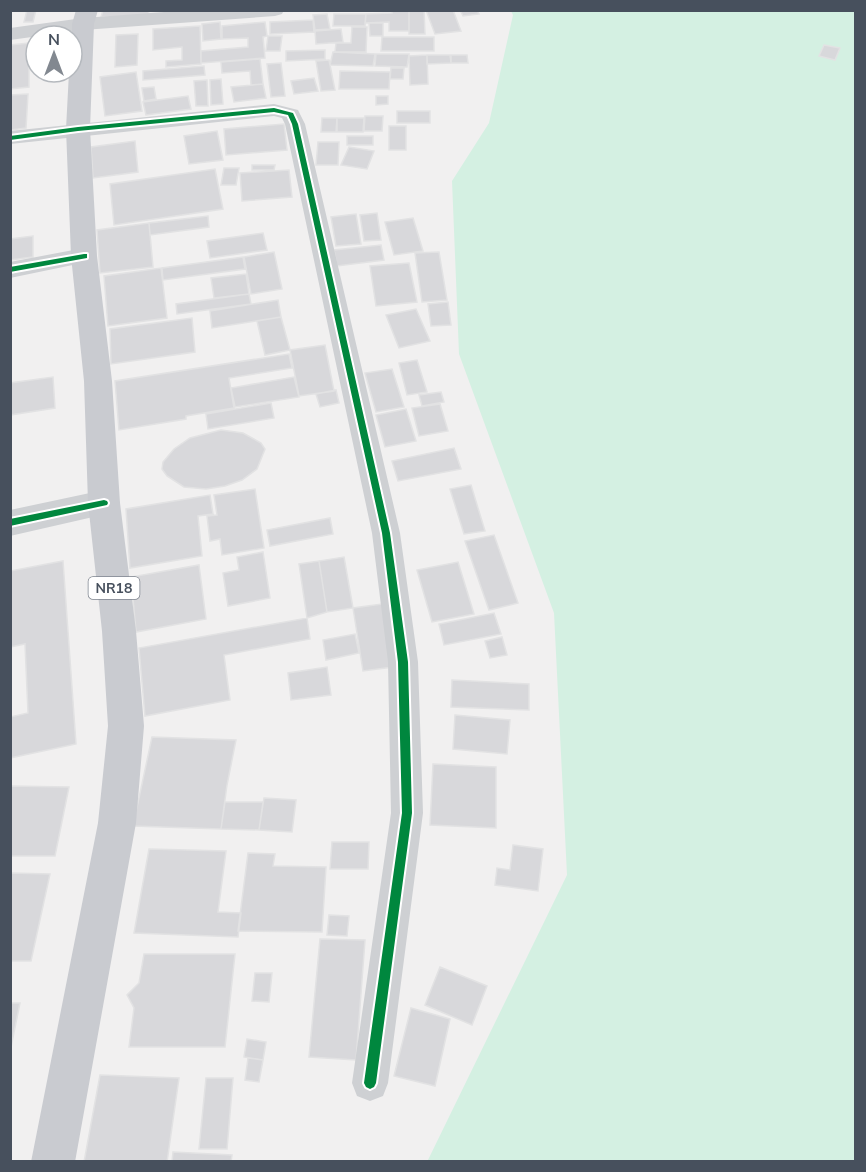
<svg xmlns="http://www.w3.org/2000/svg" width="866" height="1172" viewBox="0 0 866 1172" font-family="'Nunito Sans',sans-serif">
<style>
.green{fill:#d4f0e2}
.building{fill:#d8d8db;stroke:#e2e2e3;stroke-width:1.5}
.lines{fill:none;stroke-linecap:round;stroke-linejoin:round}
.minor{fill:#ced0d3;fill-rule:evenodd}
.tertiary{fill:#ced0d3;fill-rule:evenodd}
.primary{fill:#c9cbd0;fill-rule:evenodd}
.cycleway-casing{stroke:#fff;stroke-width:4}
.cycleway{fill:#00873e;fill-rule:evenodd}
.labels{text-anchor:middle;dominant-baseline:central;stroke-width:4.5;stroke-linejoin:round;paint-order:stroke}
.shield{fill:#fff;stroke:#7e848e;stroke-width:1.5}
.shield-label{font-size:14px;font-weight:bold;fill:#47505d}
</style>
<rect width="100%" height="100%" fill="#f1f0f0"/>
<path class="green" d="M511,11H855V1161L427,1162L567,875L554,613L459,354L452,181L489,123L513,15Z"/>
<path class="building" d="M27,10H36L33,22H24Z
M103,10H149L148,16L101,17Z
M424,10L425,34H409V11Z
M426,10H453L461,31L435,34Z
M460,10H477L479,14L463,16Z
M392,11H409V31H389V22L365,23L366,14L392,13Z
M327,14L330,29L315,30L313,15Z
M334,14H366L365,26H333Z
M313,20L314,32L270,34V22Z
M220,22L221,39L203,41L202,24Z
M265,22L267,36L263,37L265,58L201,63V51L248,47V38L222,39V26Z
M369,23H383V36H370Z
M200,26L201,64L166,67V61L182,60V47L153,50V29Z
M352,27H367L366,52H335L336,43H351Z
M341,29L343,42L316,44L315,31Z
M138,34L137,65L115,67L116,35Z
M268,36H282L280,51H266Z
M382,37H434V51H381Z
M29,43V87L10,89V45Z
M824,45L840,48L835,60L819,56Z
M325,50V59L286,61V51Z
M333,52L375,54L373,66L330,65Z
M376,54H409L407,67L375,66Z
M427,55H450L451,63L427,64Z
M427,55L428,84L410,85L409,56Z
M451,55H467L468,63H451Z
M260,59L263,84L251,85L250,71L222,73L221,62Z
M329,60L335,90L321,91L316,61Z
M281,63L285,96L271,97L267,64Z
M204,66L205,75L143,80V71Z
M391,68H404L403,79H390Z
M340,71L390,72L389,89H339Z
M136,72L142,111L105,116L100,77Z
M314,78L318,91L294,94L291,81Z
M221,79L223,104L211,105L210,80Z
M207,80L208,106H196L194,81Z
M263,84L266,98L234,102L231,87Z
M154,87L156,99L144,101L142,88Z
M28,94L26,128L10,130V95Z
M188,96L191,109L146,115L143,102Z
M376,96H388V104L376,105Z
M397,111H430V123H397Z
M365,116H383L382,131H364Z
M322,118H337L336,132H321Z
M337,118H364L363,132H337Z
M284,124L287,150L226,155L224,129Z
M389,126H406V150H389Z
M217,131L223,160L189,164L184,136Z
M347,136H373V145H347Z
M135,141L138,172L93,178L91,147Z
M318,142H339L338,165H316Z
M349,147L374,151L367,169L341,165Z
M252,165H275L274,170H252Z
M224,168H239L236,185H221Z
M215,169L223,209L114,225L110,184Z
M289,170L292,197L242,201L240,173Z
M377,213L381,240L364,241L360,215Z
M356,214L361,244L336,246L331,217Z
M208,216L209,227L150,235L149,223Z
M413,218L423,251L394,255L385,222Z
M149,223L153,267L100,273L97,230Z
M263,233L267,250L210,258L207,241Z
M33,236V257L10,260V239Z
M381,245L384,260L337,266L334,250Z
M274,252L282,289L251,294L244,257Z
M439,252L447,300L422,302L415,253Z
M243,257L245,269L163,280L162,268Z
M409,263L417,302L376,306L370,266Z
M161,268L167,318L108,326L104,276Z
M246,274L249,294L214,298L211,278Z
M249,294L251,304L177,314L176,304Z
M278,300L281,317L212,328L210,311Z
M448,302L451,325L431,326L428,304Z
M416,309L430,341L399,348L386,315Z
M281,317L290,350L265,355L257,321Z
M192,318L195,352L111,364L110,329Z
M325,345L334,391L299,396L290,350Z
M289,354L292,368L229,378L234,408L186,416V419L119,430L115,381Z
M417,360L427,392L407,395L399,363Z
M392,369L404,407L376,412L365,373Z
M53,377L55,408L10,415V383Z
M294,377L299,397L235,407L231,388Z
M336,390L339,403L320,407L316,394Z
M441,392L444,402L422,406L419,395Z
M271,403L274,418L208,429L206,414Z
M440,404L448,431L419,436L412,408Z
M406,409L416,441L385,447L376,415Z
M221,430L243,433L261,443L265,449L257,469L242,480L225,486L206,489L184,487L167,476L162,469L163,462L174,449L190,438Z
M454,448L461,469L398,481L392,461Z
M471,485L485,531L464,534L450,489Z
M255,489L264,548L222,555L220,539L210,541L207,516L217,515L214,495Z
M210,495L213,514L198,516L202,556L130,568L126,509Z
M330,518L333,534L270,546L267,530Z
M494,535L518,603L489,610L465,541Z
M263,552L270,598L228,606L223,573L239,570L237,557Z
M344,557L353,608L327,612L319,561Z
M63,561L76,744L10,758V717L28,713L25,644L10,647V571Z
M319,561L327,612L307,618L299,564Z
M458,562L474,614L432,622L417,570Z
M199,565L206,619L136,632L131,577Z
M382,604L393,667L363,671L353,608Z
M494,613L501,634L444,645L439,624Z
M307,618L310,639L224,655L230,700L145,716L139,648Z
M355,634L359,653L326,660L323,640Z
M502,637L507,655L490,658L485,641Z
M327,667L331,695L291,700L288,673Z
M452,680L529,684V710L451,707Z
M455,715L510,720L507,754L453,749Z
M152,737L236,740L227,785L221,829L133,826Z
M433,764L496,767V828L430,825Z
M10,786L69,787L55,856H10Z
M264,798L296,800L292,832L259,830Z
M225,802H263L259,830L221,829Z
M332,842H369L368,869H330Z
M513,845L543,849L538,891L495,885L497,868L510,870Z
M149,849L226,851L218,912L241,913L238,937L134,933Z
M248,853L275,854L273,866L326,867L322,932L238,931Z
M10,873L50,874L31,961H10Z
M329,915L349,916L347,936L327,935Z
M320,939L365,940L356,1060L309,1057Z
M144,954H235L225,1047H129L134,1008L127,995L139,983Z
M440,967L487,986L472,1025L425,1005Z
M255,973H272L269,1002L252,1001Z
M10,1003H20L10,1052Z
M411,1008L450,1019L435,1086L394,1076Z
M247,1039L266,1042L263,1060L244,1057Z
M248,1058L263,1060L259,1082L245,1080Z
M100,1075L179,1078L167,1162H84Z
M206,1078H233L227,1149H199Z
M173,1152L232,1155L231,1162H172Z"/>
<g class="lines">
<path class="minor" d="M191,10H284L282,14L275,16L83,30L10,40V28L83,18Z
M274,104L298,110L305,124L400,533L418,662L423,813L388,1083L383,1096L370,1101L357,1096L352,1083L391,813L388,662L372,533L285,124L282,118L274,116L10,144V131Z
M84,248L92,251L95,256L92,261L10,278V262Z"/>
<path class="tertiary" d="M104,490L115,494L120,503L115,512L10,536V510Z"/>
<path class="primary" d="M76,10H98L94,24L90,129L97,256L112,381L120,503L136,631L144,726L136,823L75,1162H31L98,823L108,726L102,631L88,503L84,381L71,256L66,129L69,72H72V24Z"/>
<g class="cycleway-casing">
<path id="cycleway" d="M274,108L293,113L298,124L390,533L408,662L412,813L376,1083L374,1087L370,1089L366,1087L364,1083L402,813L398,662L382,533L292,124L288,115L274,112L78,131L10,140V136L78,127Z
M84,254H87V258L10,272V267Z
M104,500L107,501L108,503L107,505L10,526V519Z"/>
</g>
<use href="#cycleway" class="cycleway"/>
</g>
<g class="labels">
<rect class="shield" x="88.5" y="577" width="51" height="22" rx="4.5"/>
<g class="shield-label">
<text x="114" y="588">NR18</text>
</g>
</g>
<rect width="866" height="1172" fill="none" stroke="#47505d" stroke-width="24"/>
<g transform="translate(54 54)"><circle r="28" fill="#ffffff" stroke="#b5b9be" stroke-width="1.5"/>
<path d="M0-4.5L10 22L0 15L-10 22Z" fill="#828890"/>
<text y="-9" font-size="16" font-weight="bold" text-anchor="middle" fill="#47505d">N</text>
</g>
</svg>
